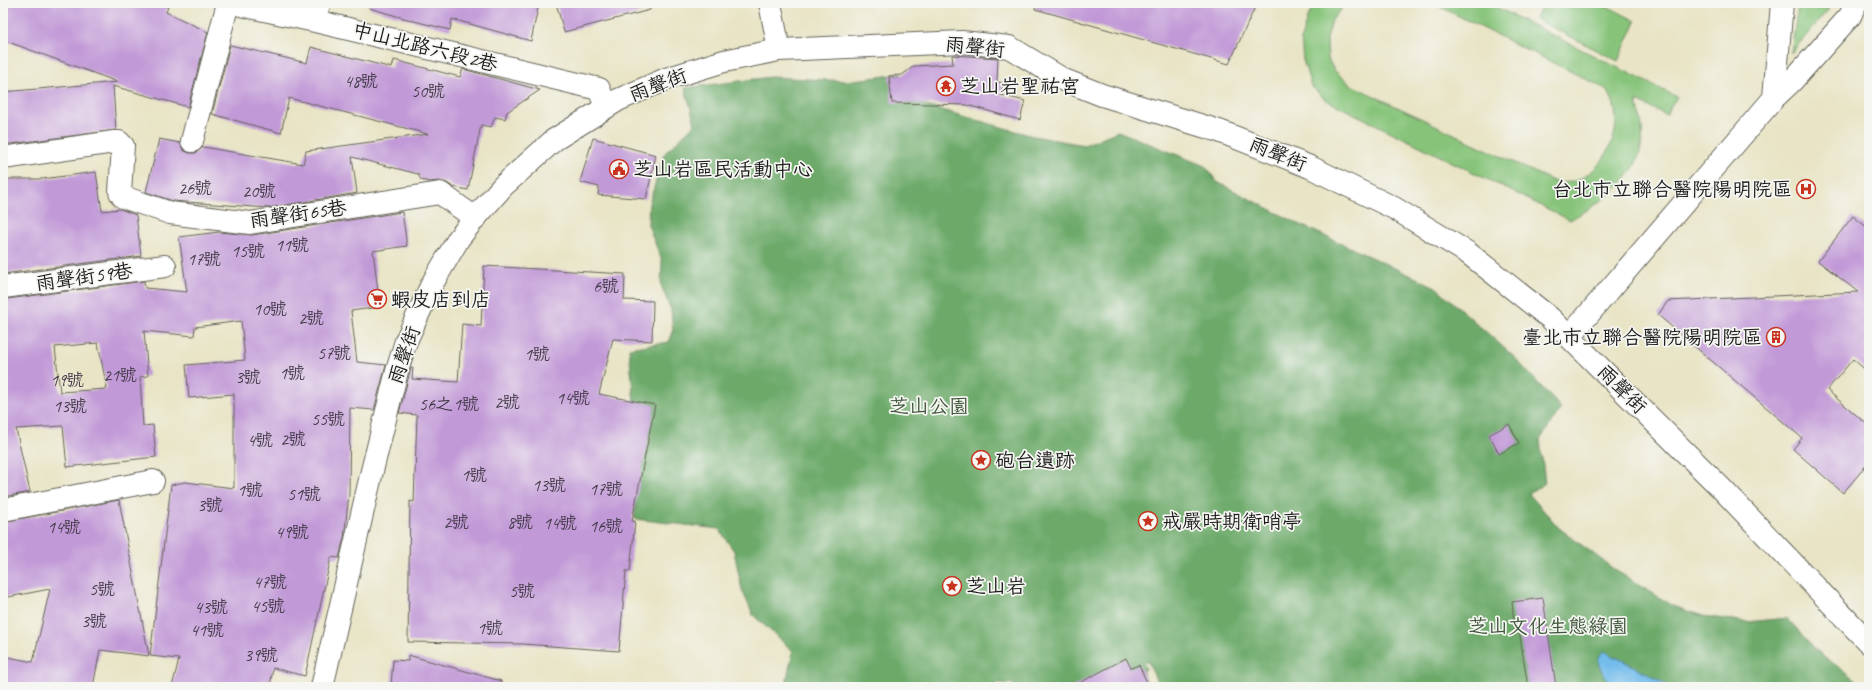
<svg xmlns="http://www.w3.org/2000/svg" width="1872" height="690" viewBox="0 0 1872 690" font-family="Caveat,'LXGW WenKai TC',sans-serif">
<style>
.green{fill:#87c47a;stroke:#52704b}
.forest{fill:#6daa6a;stroke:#446343}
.water{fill:#73bceb;stroke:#486c84}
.building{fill:#c199d7;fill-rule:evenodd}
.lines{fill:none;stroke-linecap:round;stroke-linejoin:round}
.minor-casing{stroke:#636257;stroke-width:24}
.minor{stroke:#fff;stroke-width:22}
.labels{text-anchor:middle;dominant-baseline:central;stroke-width:3.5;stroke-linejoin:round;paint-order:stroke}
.number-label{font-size:18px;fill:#453b4b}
.street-label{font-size:20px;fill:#1c1c1c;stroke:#f6f6f2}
.poi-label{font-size:20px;fill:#1c1c1c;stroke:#f6f6f2;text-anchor:start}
.park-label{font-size:20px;fill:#41573d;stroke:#f6f6f2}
</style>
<rect width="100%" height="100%" fill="#f6f6f2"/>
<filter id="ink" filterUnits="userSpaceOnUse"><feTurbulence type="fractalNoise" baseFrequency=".025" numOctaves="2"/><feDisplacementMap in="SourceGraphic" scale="8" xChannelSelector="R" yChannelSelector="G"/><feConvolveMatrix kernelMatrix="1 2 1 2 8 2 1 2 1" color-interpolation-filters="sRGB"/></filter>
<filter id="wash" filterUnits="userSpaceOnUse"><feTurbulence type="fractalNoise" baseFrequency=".012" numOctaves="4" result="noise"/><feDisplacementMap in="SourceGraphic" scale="16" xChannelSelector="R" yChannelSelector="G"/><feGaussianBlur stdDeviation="0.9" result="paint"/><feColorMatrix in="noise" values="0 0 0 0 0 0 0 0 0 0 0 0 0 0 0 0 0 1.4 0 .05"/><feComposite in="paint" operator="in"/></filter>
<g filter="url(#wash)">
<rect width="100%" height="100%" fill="#e8e4c5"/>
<path class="green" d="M1316,3H1346L1332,20L1327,39L1328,59L1334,70L1351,85L1555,182C1560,182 1566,183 1571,182C1605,173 1626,129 1611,97C1610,93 1604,89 1600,86L1432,3H1488L1677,97L1666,115L1637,101C1638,110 1642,119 1642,128C1647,174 1604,201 1570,220L1326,100L1311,86L1303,60L1301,39L1307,18Z
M1543,3H1601L1636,21L1618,61L1536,19Z
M1798,5L1829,9L1791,53Z"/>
<path class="forest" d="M901,74L913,102L1033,136L1084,145L1118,131L1205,166L1217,182L1303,226L1436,287L1513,356L1561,408L1540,440L1545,483L1529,494L1559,528L1615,570L1675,607L1703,616L1746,622L1787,618L1817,651L1865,687H1159L1148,661L1143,663L1146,669L1142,671L1149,687H1014V684L996,683L994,687H788L787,678L793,651L753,615L742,590L734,551L719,529L635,519L637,435L629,348L669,342L673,332L671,310L661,285L662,261L648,225L649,204L664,154L695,124L685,88L771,77L846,81Z"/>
<path class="water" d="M1604,651L1651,675L1670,687H1617C1606,679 1590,662 1604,651Z"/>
<g id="blocks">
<path class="building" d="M3,3H157L168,7L166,12L208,32L188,107L113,86L116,130L3,145V92L118,82L3,40Z
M370,3H539L531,41L452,19L450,30L414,21L369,8Z
M556,3H650V10L564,32Z
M1036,3H1257L1229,64L1035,9Z
M230,45L307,63L311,47L392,68L394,60L460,77L463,69L540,90L507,112L505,119L495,117L491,127L481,125L468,190L453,187L447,183L439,181L430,182L421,180L418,174L352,157L357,193L268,208L173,201L146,192L159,139L180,143L183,150L189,153H196L203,147L303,164L306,151L428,134L289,98L281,133L212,114Z
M952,55L998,58L997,82L1003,83L1001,95L1025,101L1020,120L967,105L892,103L889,76L902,75L914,66L953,64Z
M593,138L656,155L646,199L598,195L599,187L580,182Z
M96,172L102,211L120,209L136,215L141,256L3,274V179H42Z
M402,212L407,246L373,251L380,307L351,311L357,362L386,365L374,410L350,408L349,494L344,538L339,558L331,557L305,676L273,668L270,687H172L179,659L150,656L171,485L185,482L234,488V394L189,398L186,365L245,360L241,321L195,327L194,336L144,331L148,376L140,377L143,426L153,425L156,457L67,467L63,426L16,429L30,492L3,497V303L7,302V299L144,281L145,288L187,292L179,237L219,232L252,235ZM98,343L107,389L60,392L55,347Z
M1853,216L1869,229V373L1853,359L1827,390L1869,426V462L1843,493L1793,449L1802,438L1658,315L1668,301L1858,292L1818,261Z
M484,266L625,274L624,300L653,301L652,341L613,339L599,394L655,405L632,521H635L630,571H626L619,651L523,644L408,642L410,501L414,502L417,415L399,413L411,368H413L412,379L458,382L462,324L481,326Z
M1509,424L1519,443L1499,454L1489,435Z
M119,500L149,656L100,650L93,687H3V656L33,662L50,589L3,598V522Z
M1543,598L1556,687H1528L1519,630H1515L1512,602Z
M408,655L501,681L500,687H391L393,660L408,661Z
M1126,658L1131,668L1139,665L1149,687H1072Z"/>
</g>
</g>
<g filter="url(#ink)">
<use href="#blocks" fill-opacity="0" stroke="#636257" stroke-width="1"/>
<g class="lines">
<g class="minor-casing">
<path id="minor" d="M232,3L315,21L599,89L606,107
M770,3L779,50
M315,21L319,3
M1774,98L1782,3
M192,141L228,3
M3,158L114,142H119L123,146L120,192L123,197L170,213L250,223L440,193L475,218
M3,287L165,266
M1569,337L1774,98L1792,81L1850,16L1856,3
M3,510L153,481
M322,687L372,471L397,371L406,341L432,284L459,238L475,218L503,186L554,140L618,100L666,79L724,61L779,50L962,42L1009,47L1064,80L1102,95L1219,131L1310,167L1394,208L1468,253L1550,318L1721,488L1869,643"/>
</g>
<use href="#minor" class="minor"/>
</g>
</g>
<defs>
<g id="temple-ring" transform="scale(1)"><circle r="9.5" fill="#f6f6f2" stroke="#c8321e" stroke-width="1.5"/><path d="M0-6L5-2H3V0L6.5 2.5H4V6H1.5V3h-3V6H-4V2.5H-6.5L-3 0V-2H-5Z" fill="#c8321e"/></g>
<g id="civic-ring" transform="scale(1)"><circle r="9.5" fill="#f6f6f2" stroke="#c8321e" stroke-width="1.5"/><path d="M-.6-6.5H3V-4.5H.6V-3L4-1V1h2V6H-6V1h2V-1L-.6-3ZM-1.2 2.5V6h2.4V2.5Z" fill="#c8321e"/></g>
<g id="hospital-ring" transform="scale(1)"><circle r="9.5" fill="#f6f6f2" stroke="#c8321e" stroke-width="1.5"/><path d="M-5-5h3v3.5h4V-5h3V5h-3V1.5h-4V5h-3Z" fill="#c8321e"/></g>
<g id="supermarket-ring" transform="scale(1)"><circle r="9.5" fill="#f6f6f2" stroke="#c8321e" stroke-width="1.5"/><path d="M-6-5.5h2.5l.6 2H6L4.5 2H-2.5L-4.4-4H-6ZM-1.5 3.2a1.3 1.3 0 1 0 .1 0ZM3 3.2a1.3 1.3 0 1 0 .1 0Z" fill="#c8321e"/></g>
<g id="building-ring" transform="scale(1)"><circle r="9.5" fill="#f6f6f2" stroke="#c8321e" stroke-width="1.5"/><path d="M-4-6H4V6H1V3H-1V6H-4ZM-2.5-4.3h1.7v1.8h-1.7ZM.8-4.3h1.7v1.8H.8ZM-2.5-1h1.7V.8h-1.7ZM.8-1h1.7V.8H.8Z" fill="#c8321e"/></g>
<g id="sight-ring" transform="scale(1)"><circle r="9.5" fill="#f6f6f2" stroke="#c8321e" stroke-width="1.5"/><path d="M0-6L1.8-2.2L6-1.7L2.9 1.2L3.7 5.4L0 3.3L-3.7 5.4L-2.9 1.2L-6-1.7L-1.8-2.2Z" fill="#c8321e"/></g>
</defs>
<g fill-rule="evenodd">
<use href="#temple-ring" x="946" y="86"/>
<use href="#civic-ring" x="619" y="169"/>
<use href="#hospital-ring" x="1806" y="189"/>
<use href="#supermarket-ring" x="377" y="299"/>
<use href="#building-ring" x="1776" y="337"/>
<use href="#sight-ring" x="981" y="460"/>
<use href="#sight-ring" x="1148" y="521"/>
<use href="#sight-ring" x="952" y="586"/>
</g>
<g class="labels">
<g class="number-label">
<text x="361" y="81">48號</text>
<text x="428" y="91">50號</text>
<text x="195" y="188">26號</text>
<text x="259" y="191">20號</text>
<text x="292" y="245">11號</text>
<text x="248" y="251">15號</text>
<text x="204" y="259">17號</text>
<text x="606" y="286">6號</text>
<text x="270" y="309">10號</text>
<text x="311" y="318">2號</text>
<text x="334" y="353">57號</text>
<text x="537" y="354">1號</text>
<text x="292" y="373">1號</text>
<text x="120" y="375">21號</text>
<text x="248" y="377">3號</text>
<text x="67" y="380">19號</text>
<text x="573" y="398">14號</text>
<text x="507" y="402">2號</text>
<text x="449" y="404">56之1號</text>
<text x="70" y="406">13號</text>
<text x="328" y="419">55號</text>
<text x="293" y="439">2號</text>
<text x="260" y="440">4號</text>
<text x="474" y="475">1號</text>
<text x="549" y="485">13號</text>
<text x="606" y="489">17號</text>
<text x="250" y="490">1號</text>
<text x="304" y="494">51號</text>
<text x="210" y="505">3號</text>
<text x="456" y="522">2號</text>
<text x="520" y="522">8號</text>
<text x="560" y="523">14號</text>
<text x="606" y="526">16號</text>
<text x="64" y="527">14號</text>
<text x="292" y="532">49號</text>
<text x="270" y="582">47號</text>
<text x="102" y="589">5號</text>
<text x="522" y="591">5號</text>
<text x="268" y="606">45號</text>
<text x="211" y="607">43號</text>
<text x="94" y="621">3號</text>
<text x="490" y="628">1號</text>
<text x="207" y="630">41號</text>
<text x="261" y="655">39號</text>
</g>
<g class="street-label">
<text transform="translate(425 47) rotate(14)">中山北路六段2巷</text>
<text transform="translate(975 47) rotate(6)">雨聲街</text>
<text transform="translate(658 85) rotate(-21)">雨聲街</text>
<text transform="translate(1278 154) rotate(22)">雨聲街</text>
<text transform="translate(298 214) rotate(-8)">雨聲街65巷</text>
<text transform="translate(84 277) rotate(-8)">雨聲街59巷</text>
<text transform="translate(404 355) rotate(-71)">雨聲街</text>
<text transform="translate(1622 389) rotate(45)">雨聲街</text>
</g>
<g class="poi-label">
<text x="960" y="86">芝山岩聖祐宮</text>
<text x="633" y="169">芝山岩區民活動中心</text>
<text x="1792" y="189" text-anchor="end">台北市立聯合醫院陽明院區</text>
<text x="391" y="299">蝦皮店到店</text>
<text x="1762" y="337" text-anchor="end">臺北市立聯合醫院陽明院區</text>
<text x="995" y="460">砲台遺跡</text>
<text x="1162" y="521">戒嚴時期衛哨亭</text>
<text x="966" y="586">芝山岩</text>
</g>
<g class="park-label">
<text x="929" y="406">芝山公園</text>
<text x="1548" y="626">芝山文化生態綠園</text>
</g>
</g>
<rect width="1872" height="690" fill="none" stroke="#f6f6f2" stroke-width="16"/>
</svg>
